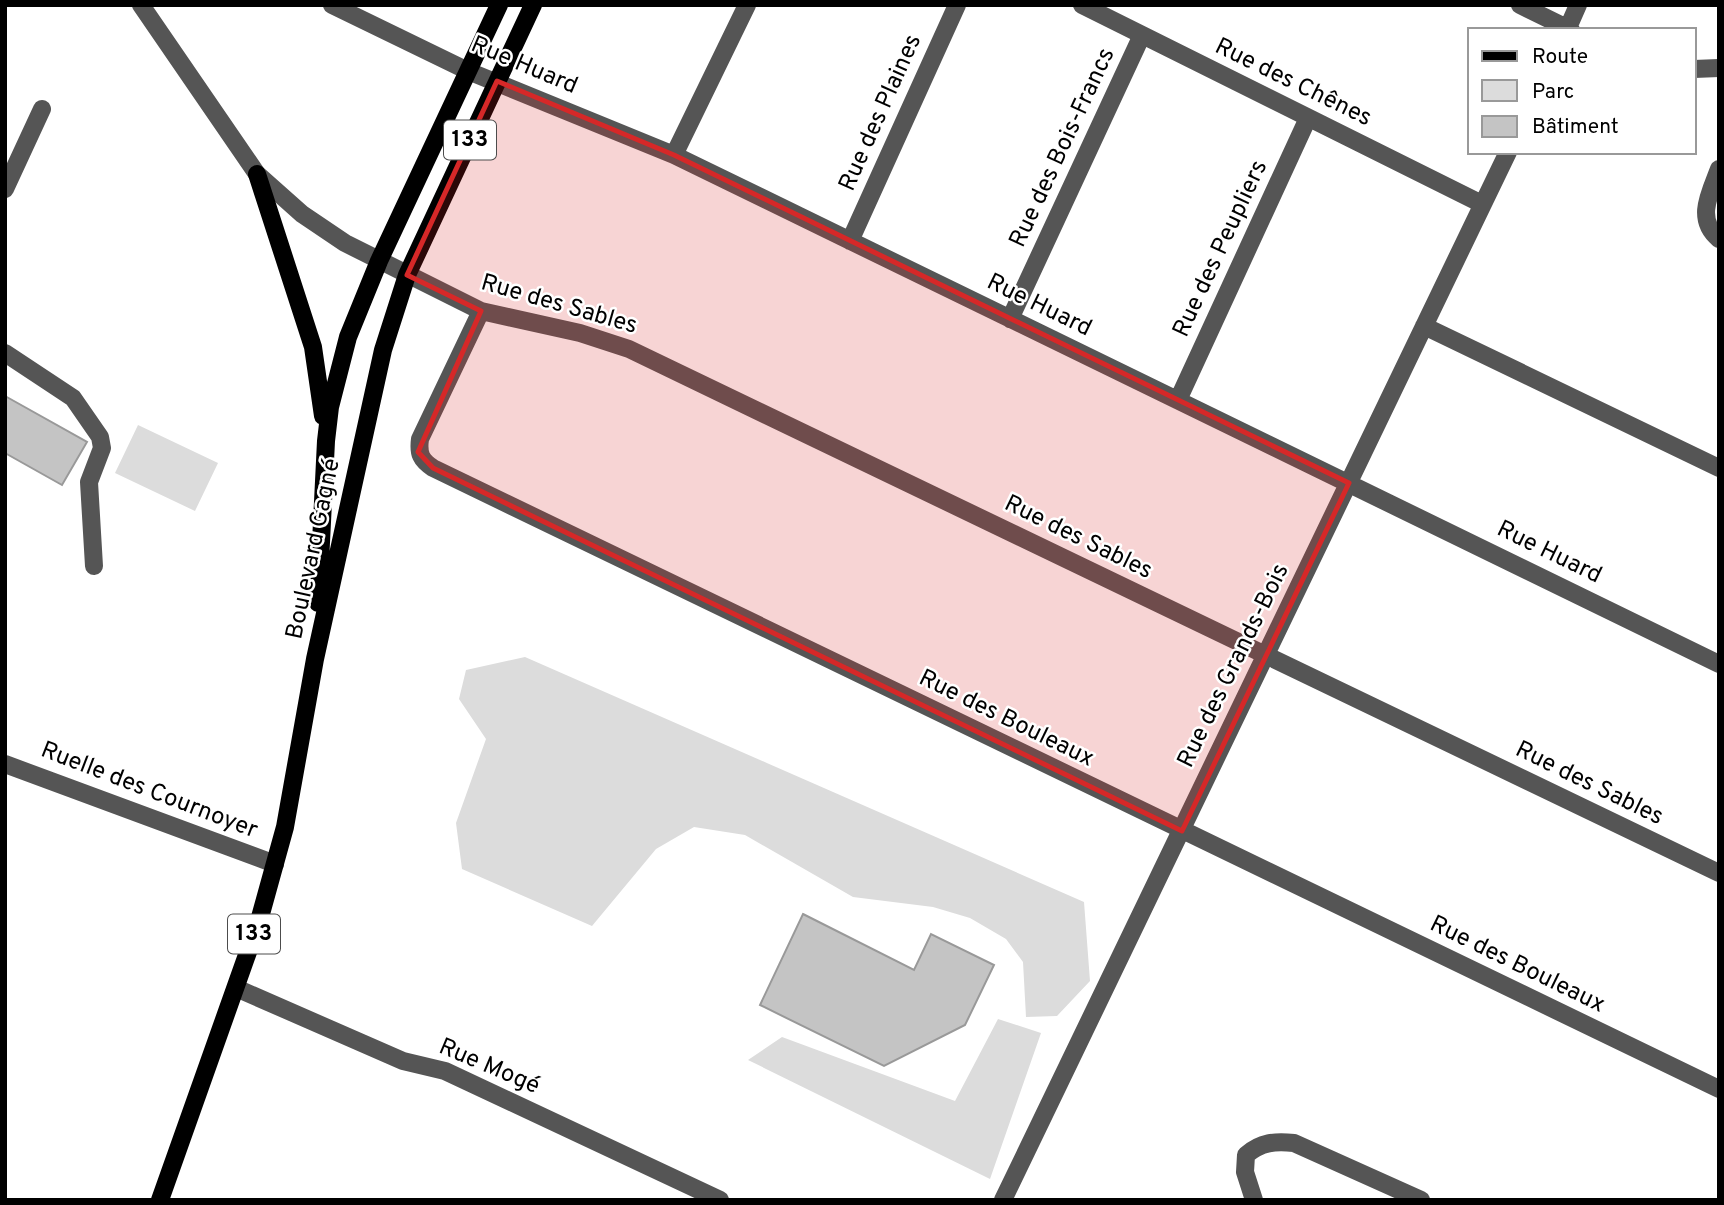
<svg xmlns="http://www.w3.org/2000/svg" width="1724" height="1205" viewBox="0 0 1724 1205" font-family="Overpass,sans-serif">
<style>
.green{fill:#dcdcdc}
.building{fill:#c4c4c4;stroke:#999;stroke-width:2}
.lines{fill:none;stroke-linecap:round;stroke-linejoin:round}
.minor{stroke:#555;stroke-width:18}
.major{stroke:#000;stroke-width:18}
.marked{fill:#d62828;fill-opacity:0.2;stroke:#d62828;stroke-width:5;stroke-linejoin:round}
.labels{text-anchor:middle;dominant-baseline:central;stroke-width:5;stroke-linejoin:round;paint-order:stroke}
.shield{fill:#fff;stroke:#4c4c4c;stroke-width:2}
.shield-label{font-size:23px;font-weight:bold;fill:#000}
.street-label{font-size:24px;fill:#000;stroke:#fff}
</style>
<rect width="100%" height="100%" fill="#fff"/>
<path class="green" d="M138,425L218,463L195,511L115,473Z
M525,657L1084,902L1090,981L1057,1016L1026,1017L1023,962L1006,939L970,918L933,907L853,897L745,835L694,827L656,849L592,926L462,869L456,823L486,739L459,699L466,670Z
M998,1019L1041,1033L990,1179L748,1060L782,1037L955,1101Z"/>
<path class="building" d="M5,396L87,442L62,485L5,453Z
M803,914L914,970L931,934L994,965L965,1025L884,1066L760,1005Z"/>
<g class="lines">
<path class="minor" d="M141,5L257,174L302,214L345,243L481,311L580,333L629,349L1719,873
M332,5L468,71L674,155L1719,664
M1082,5L1482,204
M1520,5L1571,30
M1567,30L1578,5
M1694,69L1719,68
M674,155L747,5
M1719,169C1710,193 1695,219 1719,239
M5,189L42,109
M850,241L957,5
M481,311L420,439C418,454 421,460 433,468L1719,1089
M1010,319L1142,35
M1424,326L1719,468
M5,353L73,398L100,437L102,448L89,482L94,566
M1178,400L1308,118
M5,764L275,864
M236,988L403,1061L445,1071L720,1200
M1003,1200L1508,152
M1254,1200L1245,1172L1246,1155C1261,1142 1275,1141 1294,1143L1421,1200"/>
<path class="major" d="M257,174L313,347L323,416
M318,603L326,441L330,407L348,337L379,261L499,5
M160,1200L259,921L285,827L315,659L383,350L407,275L533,5"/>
</g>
<path class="marked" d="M497,81L674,155L1349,483L1182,831L433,468L418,452L481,311L407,275Z"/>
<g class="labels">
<g class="shield">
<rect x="444" y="120.5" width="52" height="39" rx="5"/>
<rect x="228" y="914.5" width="52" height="39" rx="5"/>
</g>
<g class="shield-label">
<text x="470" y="140">133</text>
<text x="254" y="934">133</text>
</g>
<g class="street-label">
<text transform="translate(524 66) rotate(23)">Rue Huard</text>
<text transform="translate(1293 83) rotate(26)">Rue des Chênes</text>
<text transform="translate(881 113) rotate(-66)">Rue des Plaines</text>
<text transform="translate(1063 148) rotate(-65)">Rue des Bois-Francs</text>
<text transform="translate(1221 249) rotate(-65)">Rue des Peupliers</text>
<text transform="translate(559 305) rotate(16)">Rue des Sables</text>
<text transform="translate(1039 306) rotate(26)">Rue Huard</text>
<text transform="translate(1078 538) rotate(26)">Rue des Sables</text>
<text transform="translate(314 549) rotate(-78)">Boulevard Gagné</text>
<text transform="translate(1549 553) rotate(26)">Rue Huard</text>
<text transform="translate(1234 666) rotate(-64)">Rue des Grands-Bois</text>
<text transform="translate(1006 719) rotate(26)">Rue des Bouleaux</text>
<text transform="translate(1589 784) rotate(26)">Rue des Sables</text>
<text transform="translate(149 791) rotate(21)">Ruelle des Cournoyer</text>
<text transform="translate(1517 965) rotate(26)">Rue des Bouleaux</text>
<text transform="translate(489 1067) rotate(23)">Rue Mogé</text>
</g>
</g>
<rect width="1724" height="1205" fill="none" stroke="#000000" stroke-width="14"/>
<rect x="1468" y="28" width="228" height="126" fill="#ffffff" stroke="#999999" stroke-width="2"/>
<rect x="1482" y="51" width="35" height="10" fill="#000000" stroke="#999999" stroke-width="2"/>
<text x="1532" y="63" font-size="21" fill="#000000">Route</text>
<rect x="1482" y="80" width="35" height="21" fill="#dcdcdc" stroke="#999999" stroke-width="2"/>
<text x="1532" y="98" font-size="21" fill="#000000">Parc</text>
<rect x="1482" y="116" width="35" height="21" fill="#c4c4c4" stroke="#999999" stroke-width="2"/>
<text x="1532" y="133" font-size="21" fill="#000000">Bâtiment</text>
</svg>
